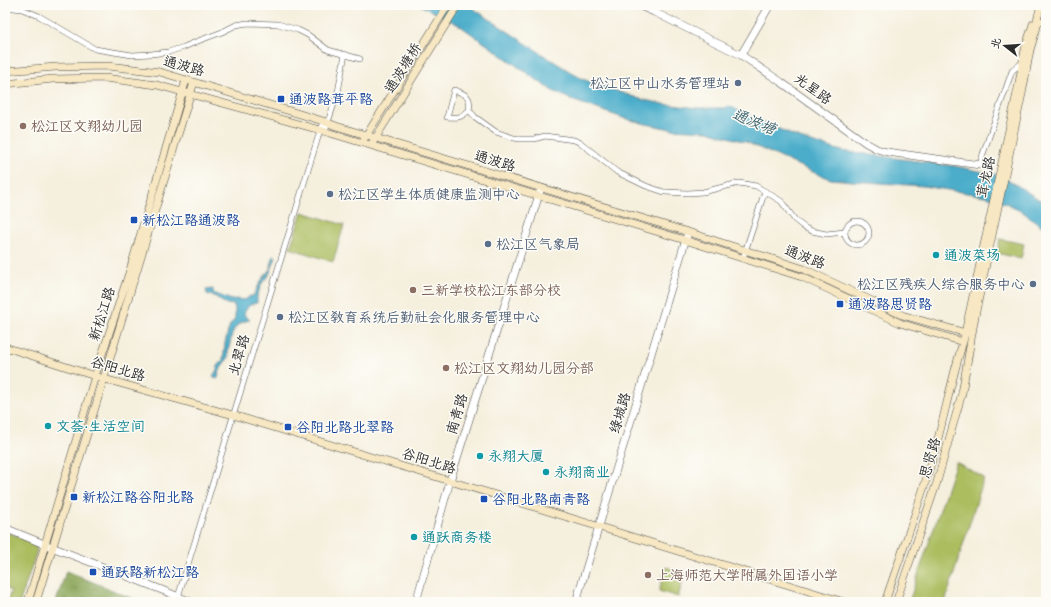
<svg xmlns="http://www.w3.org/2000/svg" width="1051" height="607" viewBox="0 0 1051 607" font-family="Pangolin,'LXGW WenKai TC',sans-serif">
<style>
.green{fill:#acbd60;stroke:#6c7446}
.forest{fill:url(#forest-crowns);stroke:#5a6840}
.water{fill:#4badca;stroke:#3b6c7a}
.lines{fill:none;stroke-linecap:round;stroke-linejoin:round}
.minor-casing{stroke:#494846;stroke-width:6}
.tertiary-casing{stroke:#494846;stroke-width:8}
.secondary-casing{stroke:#494846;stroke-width:8}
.minor{stroke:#fff;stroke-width:5}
.tertiary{stroke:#fff;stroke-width:7}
.secondary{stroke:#f7e8c3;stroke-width:7}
.service-dot{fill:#5c6f8a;stroke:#fdfcf7;stroke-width:1.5}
.transit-dot{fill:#1a4fb4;stroke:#fdfcf7;stroke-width:1.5}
.education-dot{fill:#8d6e63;stroke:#fdfcf7;stroke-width:1.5}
.culture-dot{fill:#0f9aa8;stroke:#fdfcf7;stroke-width:1.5}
.labels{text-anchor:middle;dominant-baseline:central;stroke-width:3;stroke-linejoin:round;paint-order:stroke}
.street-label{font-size:14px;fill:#2b2b2b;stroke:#fdfcf7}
.service-label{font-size:14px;fill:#4e5e75;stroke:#fdfcf7;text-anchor:start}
.transit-label{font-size:14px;fill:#164399;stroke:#fdfcf7;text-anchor:start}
.education-label{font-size:14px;fill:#785e54;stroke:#fdfcf7;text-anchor:start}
.culture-label{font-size:14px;fill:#0d838f;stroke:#fdfcf7;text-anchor:start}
.water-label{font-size:15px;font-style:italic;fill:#385f6b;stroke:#fdfcf7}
</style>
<defs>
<pattern id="forest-crowns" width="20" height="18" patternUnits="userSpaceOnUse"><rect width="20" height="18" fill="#89a456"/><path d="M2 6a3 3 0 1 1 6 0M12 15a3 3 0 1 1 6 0" fill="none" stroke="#708647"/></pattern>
</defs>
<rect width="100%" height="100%" fill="#fdfcf7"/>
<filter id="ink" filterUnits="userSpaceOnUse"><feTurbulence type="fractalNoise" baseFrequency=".025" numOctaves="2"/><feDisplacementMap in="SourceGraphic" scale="8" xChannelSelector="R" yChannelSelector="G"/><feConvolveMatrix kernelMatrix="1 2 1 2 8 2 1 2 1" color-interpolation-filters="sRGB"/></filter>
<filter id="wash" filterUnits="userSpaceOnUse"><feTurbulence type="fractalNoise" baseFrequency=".012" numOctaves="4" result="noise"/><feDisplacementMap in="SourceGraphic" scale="16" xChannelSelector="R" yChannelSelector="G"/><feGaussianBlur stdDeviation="0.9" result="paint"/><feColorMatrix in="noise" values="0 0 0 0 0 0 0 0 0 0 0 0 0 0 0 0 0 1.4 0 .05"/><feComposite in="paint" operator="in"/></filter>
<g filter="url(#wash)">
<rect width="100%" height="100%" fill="#f5efdd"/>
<path class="green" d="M302,212L344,225L333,262L290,248Z
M1000,239L1024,244L1021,259L997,253Z
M956,462L984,478L945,602H911L910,599Z
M5,531L24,539L37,548L36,553L20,602H7L11,591L5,588Z
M666,567L685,573L678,597L659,591Z"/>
<path class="forest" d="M66,571L141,602H56Z"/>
<path class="water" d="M420,5H468L542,54L582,79L640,99L663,104L697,108H726L728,106L733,107V108L792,135L808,141L842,151L954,166L994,174L1012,182L1046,204V229L1020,210L1008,204L986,196L923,186L853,181L831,179L822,176L746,142L724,136L708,131L671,129L646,124L623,118L572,100L551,90L459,25Z
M274,255L276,257L268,277L262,283L257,296V303C249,304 247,307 244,314L246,317L250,320C230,324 233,335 228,351C228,353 228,355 228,358C228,359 225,362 224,363C221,368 219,372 218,378L217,379L215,378L213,376L217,370L218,366L223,360L225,343L228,331L230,325L235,319V309L234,305L227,304L221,301L216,297L207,294L206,290L213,289V293L232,300L235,299L245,300L250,296H253L261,281L270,269L273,257Z"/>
</g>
<g filter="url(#ink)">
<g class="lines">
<g class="minor-casing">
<path id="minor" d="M5,7L22,9L39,16L95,49L132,55L151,54L168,52L184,47L198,41L222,32L236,25L247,23L278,24L298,30L308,35L328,50L360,59
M469,110C461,118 458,118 447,117L454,90C465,94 472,96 469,110L475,117L496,132L514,138L520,139H534L545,136L574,140L581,143L617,172L646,186L664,192L688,193L703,192L739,183L756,186L781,201L795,220L805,228L812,231L826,234L845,232
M325,131L338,92L345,54
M980,165L983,154L1012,71L1023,62
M845 233a12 12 0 1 1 24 0a12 12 0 1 1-24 0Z
M743,258L765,191
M178,597L323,121"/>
</g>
<g class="tertiary-casing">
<path id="tertiary" d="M638,5L654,12L741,55L781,82L866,143L877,149L887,152L980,165
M741,55L770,5
M5,528C66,554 130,576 191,602
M416,602L450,481L541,188
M576,602L688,232"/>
</g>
<g class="secondary-casing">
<path id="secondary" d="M1037,20L1046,23
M5,71L56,67L108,66L160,72L323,121L336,126L688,232L804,269L902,315L966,333
M5,84L53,79L105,78L157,85L320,130L685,240L802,277L900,323L963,342
M364,139L448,5
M373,142L458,5
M5,347L101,378L233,415L450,481L844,602
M28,602L95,376L130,270L186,80
M36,602L194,82
M885,602C901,554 919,506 933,457C944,419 951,380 963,342L1018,88L1025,49L1033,24
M896,602L937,482L962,393L975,316L1023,89L1030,50L1037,27V20L1041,5"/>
</g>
<use href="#minor" class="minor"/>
<use href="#tertiary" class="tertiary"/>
<use href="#secondary" class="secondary"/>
</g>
</g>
<g class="service-dot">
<circle cx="738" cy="83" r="4"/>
<circle cx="330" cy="194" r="4"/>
<circle cx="488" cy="244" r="4"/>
<circle cx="1033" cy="284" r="4"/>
<circle cx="280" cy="317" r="4"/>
</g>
<g class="transit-dot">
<rect x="277" y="95" width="8" height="8" rx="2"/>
<rect x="130" y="216" width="8" height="8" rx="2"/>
<rect x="836" y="300" width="8" height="8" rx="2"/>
<rect x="284" y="423" width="8" height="8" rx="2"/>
<rect x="70" y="493" width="8" height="8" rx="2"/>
<rect x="480" y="495" width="8" height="8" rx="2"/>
<rect x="89" y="568" width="8" height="8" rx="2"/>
</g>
<g class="education-dot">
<circle cx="23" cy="126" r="4"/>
<circle cx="413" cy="290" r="4"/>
<circle cx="446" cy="368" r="4"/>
<circle cx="648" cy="575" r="4"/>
</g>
<g class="culture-dot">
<circle cx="936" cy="255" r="4"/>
<circle cx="48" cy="426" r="4"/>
<circle cx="480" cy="456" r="4"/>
<circle cx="546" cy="472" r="4"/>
<circle cx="414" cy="537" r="4"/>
</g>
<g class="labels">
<g class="street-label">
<text transform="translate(184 66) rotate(15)">通波路</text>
<text transform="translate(403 68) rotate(-58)">通波塘桥</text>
<text transform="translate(813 89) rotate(36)">光星路</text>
<text transform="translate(495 161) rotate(17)">通波路</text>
<text transform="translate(986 177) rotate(-78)">茸龙路</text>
<text transform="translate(805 257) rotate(21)">通波路</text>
<text transform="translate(102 314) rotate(-72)">新松江路</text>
<text transform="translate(239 355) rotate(-73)">北翠路</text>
<text transform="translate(118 369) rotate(16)">谷阳北路</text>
<text transform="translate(620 413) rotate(-73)">绿城路</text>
<text transform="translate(457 414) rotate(-73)">南青路</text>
<text transform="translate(930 458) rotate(-74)">思贤路</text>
<text transform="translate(429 461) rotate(17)">谷阳北路</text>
</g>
<g class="service-label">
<text x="730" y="83" text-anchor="end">松江区中山水务管理站</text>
<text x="338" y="194">松江区学生体质健康监测中心</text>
<text x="496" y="244">松江区气象局</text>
<text x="1025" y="284" text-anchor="end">松江区残疾人综合服务中心</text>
<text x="288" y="317">松江区教育系统后勤社会化服务管理中心</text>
</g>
<g class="transit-label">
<text x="289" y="99">通波路茸平路</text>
<text x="142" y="220">新松江路通波路</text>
<text x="848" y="304">通波路思贤路</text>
<text x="296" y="427">谷阳北路北翠路</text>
<text x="82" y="497">新松江路谷阳北路</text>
<text x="492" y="499">谷阳北路南青路</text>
<text x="101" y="572">通跃路新松江路</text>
</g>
<g class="education-label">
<text x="31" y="126">松江区文翔幼儿园</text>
<text x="421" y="290">三新学校松江东部分校</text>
<text x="454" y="368">松江区文翔幼儿园分部</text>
<text x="656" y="575">上海师范大学附属外国语小学</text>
</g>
<g class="culture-label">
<text x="944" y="255">通波菜场</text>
<text x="56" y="426">文荟·生活空间</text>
<text x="488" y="456">永翔大厦</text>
<text x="554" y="472">永翔商业</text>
<text x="422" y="537">通跃商务楼</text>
</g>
<g class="water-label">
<text transform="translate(754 122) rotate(22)">通波塘</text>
</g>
</g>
<rect width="1051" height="607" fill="none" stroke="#fdfcf7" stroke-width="20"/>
<g transform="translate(1005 46) rotate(287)" stroke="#fdfcf7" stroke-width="3" paint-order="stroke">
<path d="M0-3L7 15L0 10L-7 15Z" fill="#2b2b2b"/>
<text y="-6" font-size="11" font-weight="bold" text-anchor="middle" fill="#2b2b2b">北</text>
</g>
</svg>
